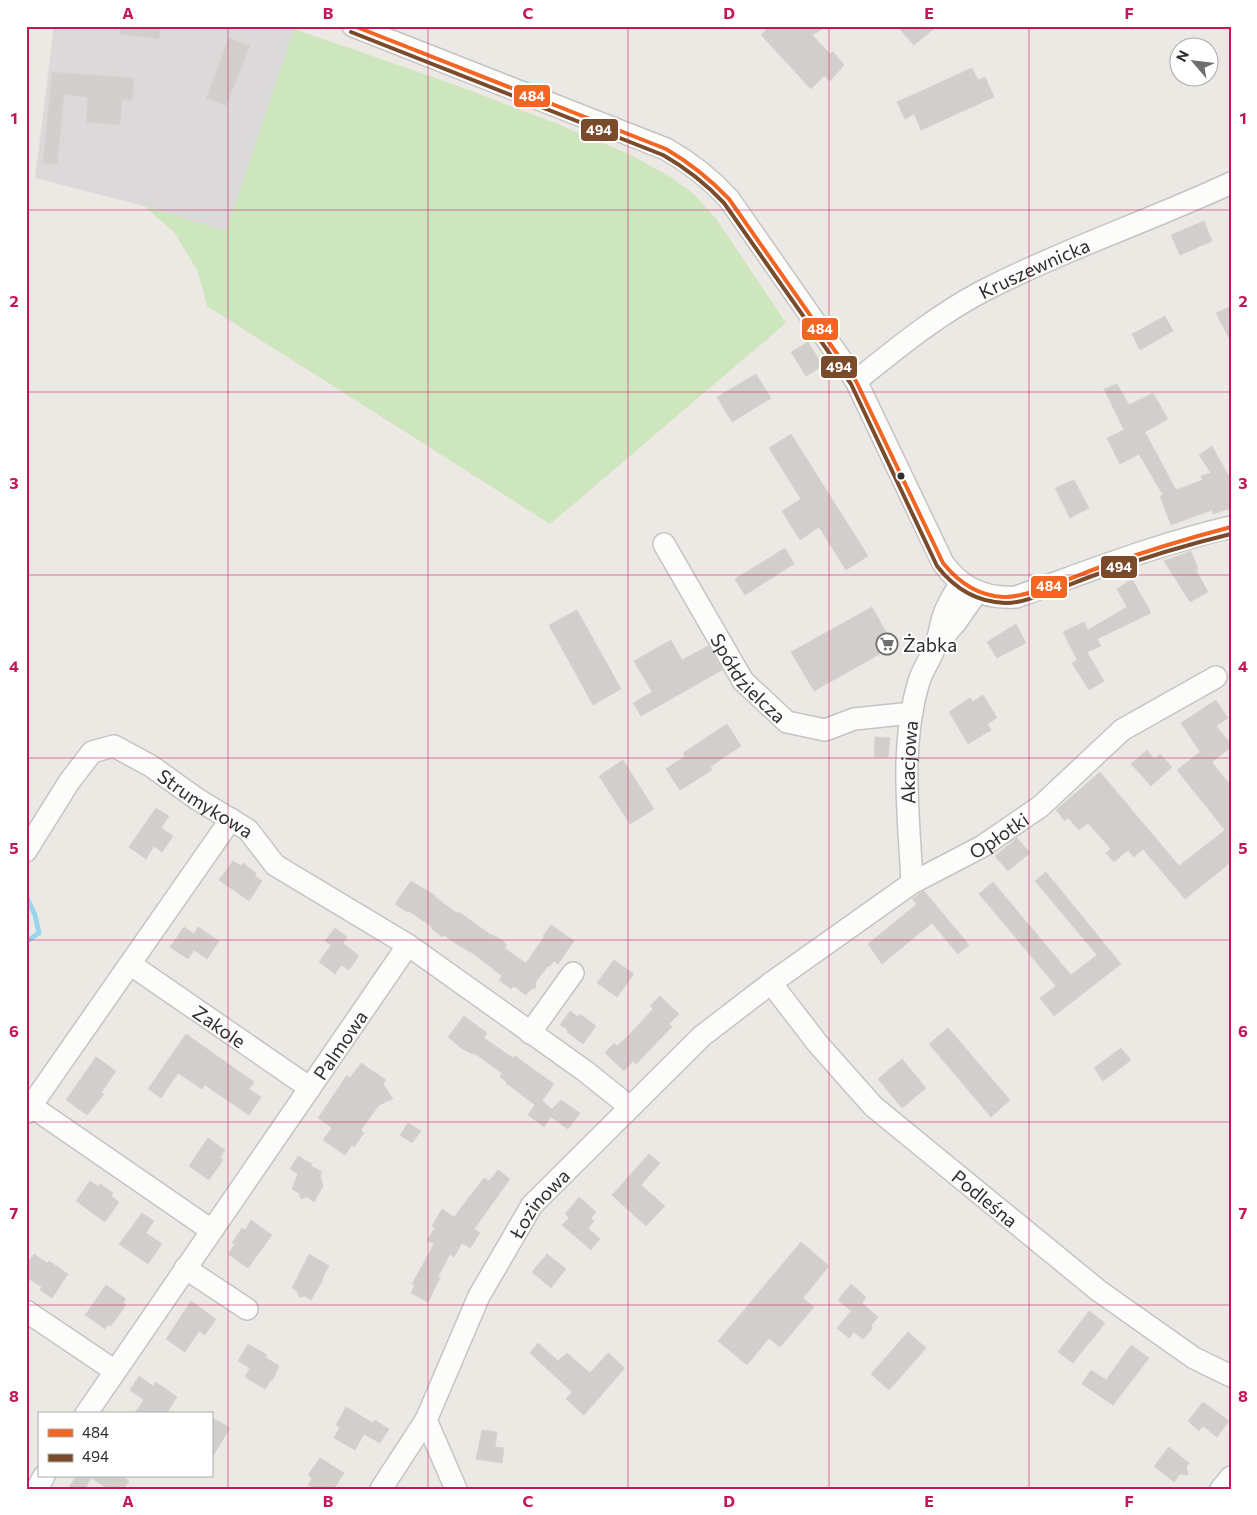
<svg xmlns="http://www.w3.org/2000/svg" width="1257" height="1515" viewBox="0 0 1257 1515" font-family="Commissioner,sans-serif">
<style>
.industrial{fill:#dcd9db}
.green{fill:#cee6be}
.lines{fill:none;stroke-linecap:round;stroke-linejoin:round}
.stream{stroke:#99d6ec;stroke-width:5}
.building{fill:#d1cecb;stroke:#d7d4d0}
.minor-casing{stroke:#c5c4c5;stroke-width:24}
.minor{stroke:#fcfcfb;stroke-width:21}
.bus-1-casing{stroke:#fff;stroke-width:8}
.bus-2-casing{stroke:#fff;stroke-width:8}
.bus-1{stroke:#f26522;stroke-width:4}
.bus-2{stroke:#7a4b2a;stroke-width:4}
.grid{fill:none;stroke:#c2185b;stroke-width:1;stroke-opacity:0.55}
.bus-dot{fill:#2e2e2e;stroke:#fff;stroke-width:2}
.labels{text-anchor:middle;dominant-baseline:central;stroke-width:4;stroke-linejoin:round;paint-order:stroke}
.street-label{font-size:19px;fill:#2e2e2e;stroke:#fff}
.poi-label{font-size:19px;fill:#2e2e2e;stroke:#fff;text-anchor:start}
.line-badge{stroke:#fff;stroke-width:2}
.badge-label{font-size:14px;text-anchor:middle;font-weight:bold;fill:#fff}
.neatline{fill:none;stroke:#c2185b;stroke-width:2}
.grid-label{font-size:16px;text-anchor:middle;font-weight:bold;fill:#c2185b}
</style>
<rect width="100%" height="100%" fill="#ece8e4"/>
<path class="industrial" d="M54,26H283L294,29L226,231L144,206L35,178Z"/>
<path class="green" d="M294,29L450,83L555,123L629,154L672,178L694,194L717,220L786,323L550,524L207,306L198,272L175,233L144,206L226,231Z"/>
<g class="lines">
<path class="stream" d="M26,896L35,915L39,933L26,942"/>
</g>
<path class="building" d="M121,26H161L159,39L120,34Z
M770,26H827L812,35L830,54L833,52L844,65L830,81L824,76L811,89L761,35Z
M897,26H937L914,45Z
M229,38L250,46L226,106L206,98Z
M972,68L978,80L985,77L994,97L921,130L914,114L905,119L897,102Z
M52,72L134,78L132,100L122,99L120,125L86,122L88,97L64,95L57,165L43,163Z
M1204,221L1212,241L1180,255L1171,235Z
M1231,306V342L1216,313Z
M1165,316L1173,331L1140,350L1132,334Z
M808,342L823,366L806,376L791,352Z
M756,374L771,398L732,422L717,397Z
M1117,384L1129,405L1153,393L1168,419L1145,432L1176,490L1203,480L1201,476L1211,473L1199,455L1212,446L1231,480V508L1213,514L1212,510L1171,525L1160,496L1163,495L1139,454L1120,464L1107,438L1124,430L1104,389Z
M791,434L868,556L846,570L819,527L800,540L782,511L801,499L769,448Z
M1074,480L1089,508L1070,518L1055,488Z
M785,548L794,564L745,595L735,579Z
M1191,551L1198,569L1196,570L1208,592L1190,602L1164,561Z
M1132,579L1151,613L1097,639L1101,646L1087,652L1104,681L1089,690L1072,663L1077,660L1063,632L1084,622L1088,630L1127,607L1117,589Z
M872,607L894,646L814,691L791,652Z
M577,610L621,689L593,705L549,625Z
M1016,624L1026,643L997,658L987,642Z
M671,640L682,660L708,646L722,670L641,716L633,703L652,692L634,661Z
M983,695L997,718L987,724L991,730L968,744L949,712L970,698L973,702Z
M1216,700L1228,718L1216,726L1231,744V747L1212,762L1231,786V862L1185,899L1143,849L1134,857L1128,850L1114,862L1106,853L1111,849L1088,823L1079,830L1068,818L1065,821L1056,810L1100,772L1179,866L1225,830L1177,770L1200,752L1181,723Z
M727,724L741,746L710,767L712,770L680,790L666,769L685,756L683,753Z
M875,737L890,738L888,757H874Z
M1147,750L1154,759L1160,754L1172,767L1151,786L1131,764Z
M623,760L654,809L630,824L599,776Z
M156,808L169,816L161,828L173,836L162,852L154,846L146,859L129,847Z
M1017,838L1030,853L1008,871L995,856Z
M233,861L241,866L243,863L256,873L255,876L262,881L249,901L219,880Z
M1046,872L1121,964L1054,1016L1040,998L1056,986L979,894L993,882L1071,975L1097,955L1035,881Z
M411,881L436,896L435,897L458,914L459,912L488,933L502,940L507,945L504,948L526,963L544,937L543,936L551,925L574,941L558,964L554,961L549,967L548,966L535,983L536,988L531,989L526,995L514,986L511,989L499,980L502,976L474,954L458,945L444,935L442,937L431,928L432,927L409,911L407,912L395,904Z
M924,891L969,945L958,954L932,923L882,964L868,944L917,904L912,899Z
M184,927L194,934L198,927L219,941L207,959L194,950L188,959L170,947Z
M335,928L347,937L343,943L359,956L349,970L341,965L335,974L319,962L331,945L325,941Z
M614,960L634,974L617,997L597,983Z
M660,996L679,1014L669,1024L672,1027L662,1037L636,1064L633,1061L624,1071L605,1053L614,1043L617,1046L628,1036L653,1009L650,1006Z
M570,1011L578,1017L580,1014L596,1026L583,1044L567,1032L568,1030L560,1025Z
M464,1016L487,1033L484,1038L513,1058L515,1056L554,1084L542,1101L552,1109L561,1100L580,1113L568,1129L551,1117L544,1127L528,1115L535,1105L506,1083L507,1082L500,1077L502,1073L474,1053L472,1054L465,1050V1051L448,1037Z
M948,1028L1010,1100L991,1117L929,1044Z
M186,1034L254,1082L249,1089L261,1097L249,1115L205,1085L202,1089L178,1073L161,1098L148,1089Z
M1121,1048L1131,1060L1103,1081L1094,1068Z
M96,1057L116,1071L101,1093L104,1094L87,1115L66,1100Z
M902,1059L926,1088L902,1108L878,1079Z
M361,1063L386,1080L383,1084L393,1099L379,1105L361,1130L364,1133L354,1147L352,1145L345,1155L323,1140L332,1128L318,1118L347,1075L350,1078Z
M408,1123L421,1131L412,1143L400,1135Z
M208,1138L225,1150L220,1158L223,1160L209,1180L189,1166Z
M649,1154L660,1163L641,1185L665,1206L646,1226L612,1195Z
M298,1156L312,1164L311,1166L322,1172L320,1176L323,1186L314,1202L307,1197L301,1199L299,1193L292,1189L298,1174L290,1169Z
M498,1170L510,1179L474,1229L480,1233L470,1248L462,1243L454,1257L450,1254L438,1277L440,1278L428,1302L411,1293L415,1285L412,1284L434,1244L427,1240L435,1228L432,1226L442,1209L454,1217L484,1178L489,1181Z
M90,1181L98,1187L100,1184L113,1193L111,1196L119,1202L105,1222L76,1201Z
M579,1197L596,1212L591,1218L594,1221L588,1228L600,1239L591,1250L562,1225L569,1218L565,1214Z
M142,1213L154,1221L146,1233L162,1244L148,1264L119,1244Z
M251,1220L272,1235L248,1268L228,1254L235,1244L232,1243L242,1228L245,1230Z
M801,1242L829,1266L803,1298L814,1307L780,1347L769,1338L747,1365L718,1341Z
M34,1254L47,1263L49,1261L68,1274L52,1298L40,1290L42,1287L26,1277V1265Z
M309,1254L329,1266L322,1279L323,1280L311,1300L305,1296L299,1297L298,1292L292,1288Z
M547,1254L566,1269L551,1288L532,1272Z
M851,1284L866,1297L862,1303L878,1317L871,1326L873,1328L863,1339L854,1332L849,1338L837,1328L851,1311L838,1300Z
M106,1285L126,1299L123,1303L126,1305L111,1326L108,1325L105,1329L85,1315Z
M191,1301L216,1319L205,1335L199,1331L185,1352L166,1339Z
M1089,1311L1105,1323L1073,1363L1058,1352Z
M908,1332L926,1348L889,1390L871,1374Z
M538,1343L558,1361L567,1353L590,1373L608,1353L625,1368L584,1415L566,1399L572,1392L530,1353Z
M248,1344L267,1355L265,1357L279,1366L273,1379L271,1380L265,1389L245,1377L250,1368L238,1361Z
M1131,1345L1149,1358L1113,1405L1082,1384L1091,1370L1106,1380Z
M139,1376L153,1386L156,1382L177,1397L166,1414H134L144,1400L130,1390Z
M1203,1402L1229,1421L1217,1437L1203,1426L1199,1431L1188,1421Z
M346,1407L373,1423L375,1420L389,1429L380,1443L364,1434L355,1450L334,1438L340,1427L336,1425Z
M211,1417L230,1428L211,1459Z
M482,1430L497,1432L495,1447L504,1448L502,1463L476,1459Z
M1169,1447L1189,1463L1186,1467L1188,1475L1180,1474L1174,1482L1154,1466Z
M320,1458L344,1473L334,1489H315L308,1485L312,1478L308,1475Z
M76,1476H122L129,1481L124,1489H109L91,1478L85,1489H68Z"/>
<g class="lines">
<g class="minor-casing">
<g id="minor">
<path d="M353,26L666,149C691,163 710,178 729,199L856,381L943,563C961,589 986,599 1016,597C1087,572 1157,544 1231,527"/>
<path id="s1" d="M856,381C896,349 937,315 983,291C1063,250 1149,221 1231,183"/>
<path id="s2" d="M664,544L743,681L787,722L825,730L854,719L912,713"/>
<path d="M939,642L956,622L977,592"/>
<path id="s3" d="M26,851L69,782L92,752L114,746L151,766L197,799L248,830L275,865L408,945L585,1071L630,1107"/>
<path id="s4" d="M912,883C909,816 899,747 919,681C923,669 931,658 935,647C939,637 940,627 943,617C947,604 954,594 961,583"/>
<path id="s5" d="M130,964L310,1088"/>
<path id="s6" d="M771,983L818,1044L873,1106L1099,1291L1194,1358L1231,1376"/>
<path d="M530,1033L573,973"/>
<path d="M31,1106L211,1230"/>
<path d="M26,1113L231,819"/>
<path d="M185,1268L247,1309"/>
<path d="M26,1311L115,1371"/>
<path id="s7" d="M86,1414L408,945"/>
<path d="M37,1489L44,1476"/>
<path d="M381,1489L426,1420"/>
<path id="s8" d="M456,1489L426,1420L479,1296L532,1205L702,1036L771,983L912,883L983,846L1041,806L1122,730L1216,677"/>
<path d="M1221,1489L1231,1477"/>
</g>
</g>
<use href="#minor" class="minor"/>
<g class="bus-1-casing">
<path id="bus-1" d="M354,26L666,149C690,163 710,179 729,199L856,381L943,563C959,583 978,596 1004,597C1026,598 1073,577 1095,569C1140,553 1185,539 1231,527"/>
</g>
<g class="bus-2-casing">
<path id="bus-2" d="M351,32L663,155C686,168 706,184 724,203L851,384L937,566C954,588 976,602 1005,603C1027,604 1072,583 1095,575C1140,559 1185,545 1231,534"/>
</g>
<use href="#bus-1" class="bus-1"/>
<use href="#bus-2" class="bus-2"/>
</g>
<path class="grid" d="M228,26V1489M428,26V1489M628,26V1489M829,26V1489M1029,26V1489M26,210H1231M26,392H1231M26,575H1231M26,758H1231M26,940H1231M26,1122H1231M26,1305H1231"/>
<defs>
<g id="supermarket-ring" transform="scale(1.125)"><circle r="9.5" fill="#fff" stroke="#706f6e" stroke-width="1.5"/><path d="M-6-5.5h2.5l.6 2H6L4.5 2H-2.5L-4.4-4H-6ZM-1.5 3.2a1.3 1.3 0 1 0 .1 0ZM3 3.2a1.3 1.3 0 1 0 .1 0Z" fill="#706f6e"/></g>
</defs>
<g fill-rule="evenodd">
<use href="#supermarket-ring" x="887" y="644"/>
</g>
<circle class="bus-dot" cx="901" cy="476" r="4.5"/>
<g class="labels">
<g class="street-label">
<text stroke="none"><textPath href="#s1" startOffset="212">Kruszewnicka</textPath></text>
<text stroke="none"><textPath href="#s2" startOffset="159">Spółdzielcza</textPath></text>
<text stroke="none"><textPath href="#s4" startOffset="121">Akacjowa</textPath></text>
<text stroke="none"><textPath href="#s3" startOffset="250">Strumykowa</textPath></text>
<text stroke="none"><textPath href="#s8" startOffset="914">Opłotki</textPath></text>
<text stroke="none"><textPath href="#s5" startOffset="109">Zakole</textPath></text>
<text stroke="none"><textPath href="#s7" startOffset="448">Palmowa</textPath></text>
<text stroke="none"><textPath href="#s6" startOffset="305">Podleśna</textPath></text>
<text stroke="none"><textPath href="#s8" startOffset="321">Łozinowa</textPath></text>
</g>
<g class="poi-label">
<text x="903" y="644">Żabka</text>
</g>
</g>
<g class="line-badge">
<rect x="513" y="84" width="38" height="24" rx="5" fill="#f26522"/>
<rect x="580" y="118" width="39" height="24" rx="5" fill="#7a4b2a"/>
<rect x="801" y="317" width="38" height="24" rx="5" fill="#f26522"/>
<rect x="820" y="355" width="38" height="24" rx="5" fill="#7a4b2a"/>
<rect x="1100" y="555" width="38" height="24" rx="5" fill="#7a4b2a"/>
<rect x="1030" y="575" width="38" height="24" rx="5" fill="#f26522"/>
</g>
<g class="badge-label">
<text x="532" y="101">484</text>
<text x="599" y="135">494</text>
<text x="820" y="334">484</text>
<text x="839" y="372">494</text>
<text x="1119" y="572">494</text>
<text x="1049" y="591">484</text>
</g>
<rect width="1257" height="1515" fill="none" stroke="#ffffff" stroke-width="55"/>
<rect x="38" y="1412" width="175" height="65" fill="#ffffff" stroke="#ababab"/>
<rect x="48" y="1429" width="25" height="8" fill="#f26522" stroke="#ababab"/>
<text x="82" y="1438" font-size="15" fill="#2e2e2e">484</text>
<rect x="48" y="1454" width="25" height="8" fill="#7a4b2a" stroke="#ababab"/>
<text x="82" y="1462" font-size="15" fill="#2e2e2e">494</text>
<g transform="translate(1194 62) rotate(298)"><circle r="24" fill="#ffffff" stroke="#ababab"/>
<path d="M0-4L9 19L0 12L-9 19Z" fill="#706f6e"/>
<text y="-8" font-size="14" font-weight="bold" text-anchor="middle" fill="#2e2e2e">N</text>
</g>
<rect x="28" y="28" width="1202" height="1460" class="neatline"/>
<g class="grid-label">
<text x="128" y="19">A</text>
<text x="328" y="19">B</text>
<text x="528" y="19">C</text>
<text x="729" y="19">D</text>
<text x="929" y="19">E</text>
<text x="1129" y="19">F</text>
<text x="14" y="124">1</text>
<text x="1243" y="124">1</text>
<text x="14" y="307">2</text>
<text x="1243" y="307">2</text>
<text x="14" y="489">3</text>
<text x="1243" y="489">3</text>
<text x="14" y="672">4</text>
<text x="1243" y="672">4</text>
<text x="14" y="854">5</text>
<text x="1243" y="854">5</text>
<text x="14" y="1037">6</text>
<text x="1243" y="1037">6</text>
<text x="14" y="1219">7</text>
<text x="1243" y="1219">7</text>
<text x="14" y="1402">8</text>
<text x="1243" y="1402">8</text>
<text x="128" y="1507">A</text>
<text x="328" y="1507">B</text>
<text x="528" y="1507">C</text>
<text x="729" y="1507">D</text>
<text x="929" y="1507">E</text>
<text x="1129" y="1507">F</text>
</g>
</svg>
